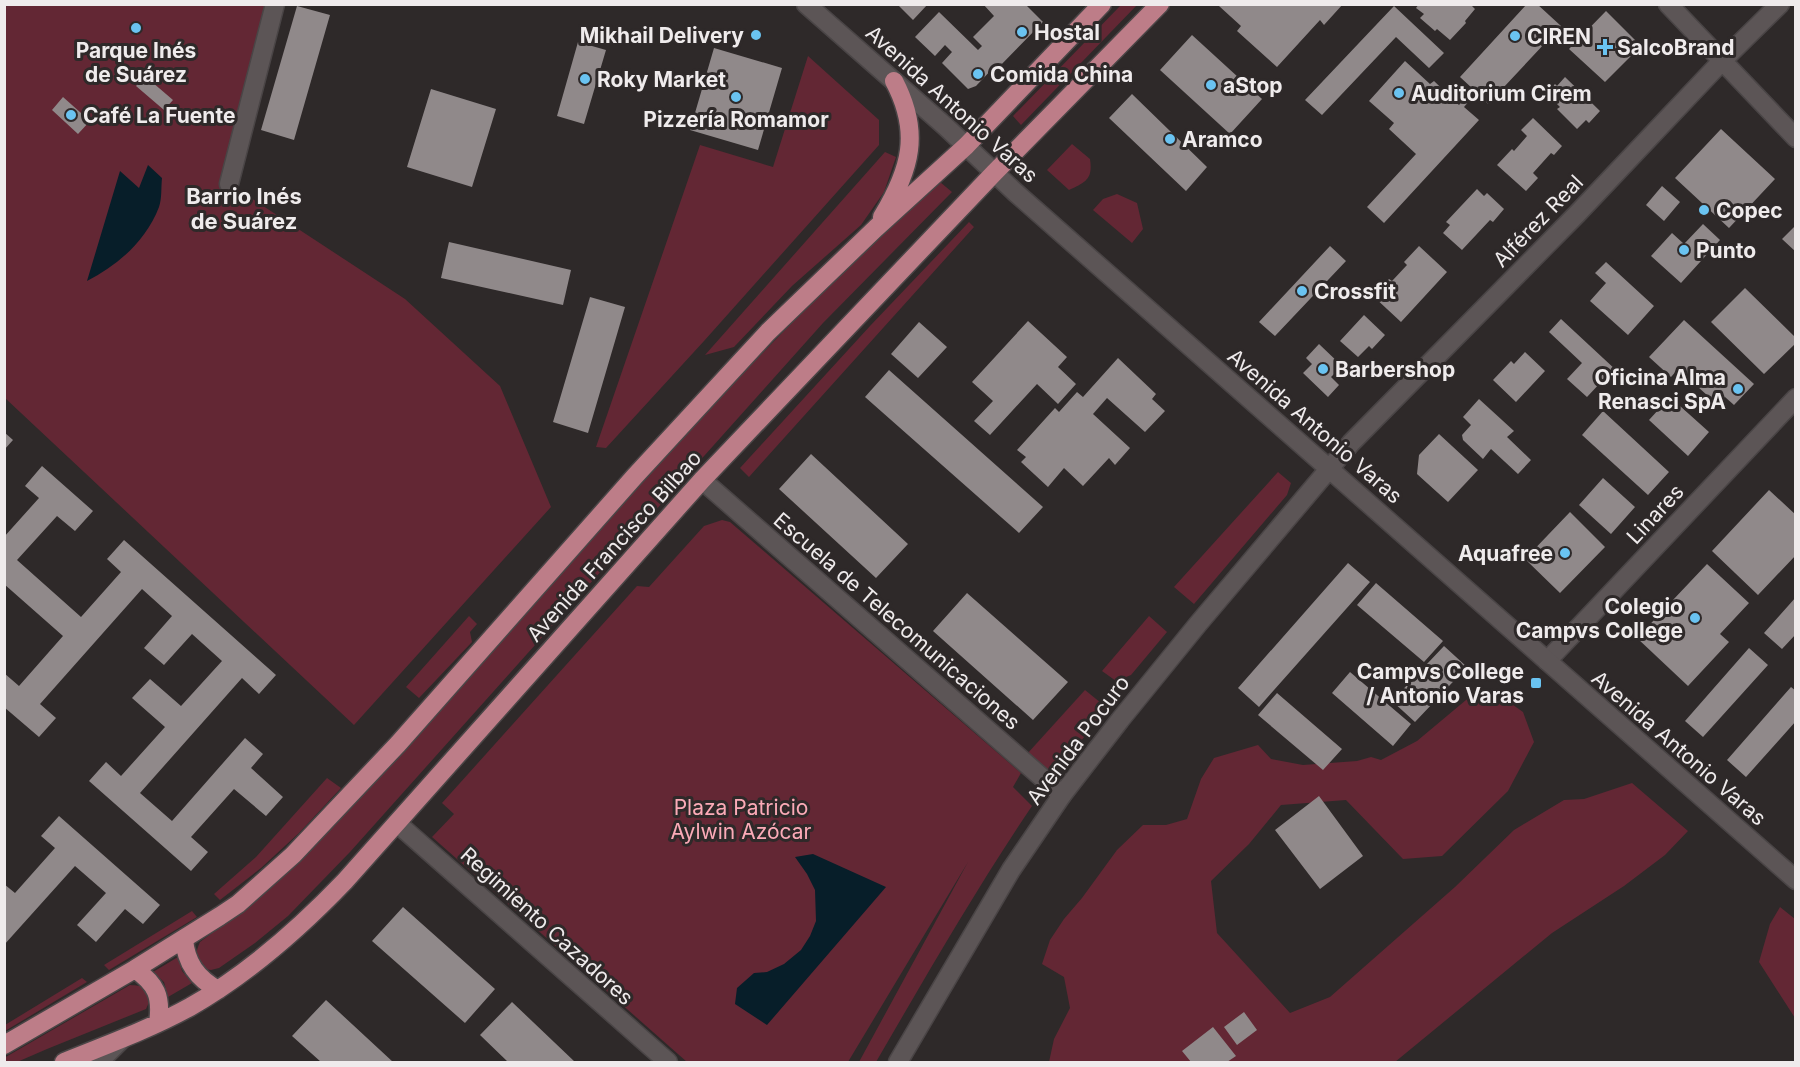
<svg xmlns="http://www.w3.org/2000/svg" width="1800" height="1067" viewBox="0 0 1800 1067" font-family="Inter,sans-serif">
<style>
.green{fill:#632734}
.water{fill:#071e29}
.building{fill:#90898a}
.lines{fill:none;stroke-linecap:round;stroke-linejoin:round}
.street-casing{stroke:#4a4546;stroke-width:21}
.secondary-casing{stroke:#4a4546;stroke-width:21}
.primary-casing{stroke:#4a4546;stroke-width:21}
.street{stroke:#5c5556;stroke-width:18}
.secondary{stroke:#5c5556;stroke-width:18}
.primary{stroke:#bd7d88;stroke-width:18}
.poi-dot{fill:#6ac3f1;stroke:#2e2929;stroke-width:2}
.labels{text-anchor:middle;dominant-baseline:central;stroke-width:6;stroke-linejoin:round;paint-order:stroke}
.poi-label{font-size:21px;font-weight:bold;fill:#efebec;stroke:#2e2929;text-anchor:start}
.street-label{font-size:21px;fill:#efebec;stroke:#2e2929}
.park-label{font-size:21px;fill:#fbaab7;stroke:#2e2929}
.neighbourhood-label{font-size:22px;font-weight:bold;fill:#efebec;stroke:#2e2929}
</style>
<rect width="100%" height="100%" fill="#2e2929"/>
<path class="green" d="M4,5H268L222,179L405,299L500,386L551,507L354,725L5,398Z
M1121,5H1137L1021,125L1013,116Z
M808,56L879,120V145L704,341L606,448L596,447L700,145L773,167Z
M1072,144L1090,159C1093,179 1086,182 1069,190L1047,170Z
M885,152L896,157L884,192L861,225L792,286L734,347L705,355Z
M940,182L952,192L823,323L350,852L288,916L255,943L219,968L211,970L203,969C195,959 195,953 200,942L269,890L322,838L680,439L827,286Z
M1117,194L1137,203L1143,229L1132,243L1093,210L1103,199Z
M969,222L974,227L749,477L740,468L870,326Z
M1278,472L1291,483L1287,495L1194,604L1174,587Z
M722,520L730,522L1021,773L1013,787L1032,806C976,889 926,976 876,1062H859L968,862L848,1062H687L432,837L454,814L442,803L637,586L649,587L704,526Z
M469,616L477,624L470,632L472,642L419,698L406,687Z
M1149,616L1167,632L1131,675L1116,681L1102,671Z
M1085,690L1101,703L1104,712L1054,775L1048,776L1027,754Z
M1492,690L1523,712L1534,742L1508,791L1442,856L1403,859L1346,800L1281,805L1249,844L1211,881L1217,933L1290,1013L1330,997L1455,887L1514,830L1564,800L1584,799L1632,783L1688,831L1665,855L1624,886L1552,933L1395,1062H1049L1054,1039L1070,1008L1064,977L1042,964L1050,940L1064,919L1082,898L1117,850L1143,825H1166L1187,819L1201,779L1214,758L1258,745L1271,759L1303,765L1357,761L1371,757L1381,760L1417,741L1472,695Z
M327,778L341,788L299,833L261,868L220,900L214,894L256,857Z
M1780,907L1795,919V1018L1759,962L1770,924Z
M192,911L197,917L109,970L104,965Z
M178,957L182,971L192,983L168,997L164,982L153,972Z
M82,978L87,982L5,1031V1025Z
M130,985C143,986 146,986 150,1000L146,1009L47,1049L17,1062H5L4,1058Z"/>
<path class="water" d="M148,165L162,178C161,187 162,199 159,207C146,241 118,265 87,281L120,171L139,188Z
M813,854L886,887L767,1025L735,1004L737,988L754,973L767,972L784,964L801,950L810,936L816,921L815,890L807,874L795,857Z"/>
<path class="building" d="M897,4H928L913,20Z
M983,4H1025L1043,22L997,69L995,66L976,86L968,89L942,63L952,52L945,45L935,56L915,37L939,12L978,50L982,46L973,37L994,16Z
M1221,4H1343L1324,25L1320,20L1277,67L1237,31L1241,26L1219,6Z
M1419,4H1473L1472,6L1475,9L1465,21L1466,23L1450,40L1437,29L1435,31L1420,18L1424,14L1416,8Z
M1527,4H1537L1561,26L1488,104L1476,93L1464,107L1479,120L1384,223L1367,207L1416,154L1389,129L1394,123L1369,101L1405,61L1430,84L1434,81L1459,105L1473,89L1460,77Z
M297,6L330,15L294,140L261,130Z
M1394,6L1444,53L1429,68L1396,37L1322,115L1305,100Z
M1606,11L1641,46L1605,82L1569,49Z
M1192,35L1262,99L1230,134L1160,70Z
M578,42L606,50L584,124L557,116Z
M714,48L782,68L758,150L690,130Z
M145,76L173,100L164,110L136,86Z
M1565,77L1600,111L1589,123L1586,120L1577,129L1557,109L1560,107L1546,93L1555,84L1557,86Z
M431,89L496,109L472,187L407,167Z
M1132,94L1207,167L1186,191L1109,118Z
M63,97L90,121L78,134L52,110Z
M1533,118L1562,146L1554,155L1551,153L1533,173L1538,178L1526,191L1497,165L1512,149L1514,151L1527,136L1521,130Z
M1721,129L1775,179L1729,228L1675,178Z
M1662,186L1680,202L1664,221L1646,205Z
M1477,189L1484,196L1487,193L1504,209L1493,222L1490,220L1462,250L1443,233L1450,225L1446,222Z
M1703,224L1720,240L1681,283L1651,256L1672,233L1684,244Z
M1796,225V252L1782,239Z
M449,242L571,270L563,305L441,278Z
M1330,246L1346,261L1275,336L1259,322Z
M1419,246L1447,272L1401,322L1373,296L1389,279L1392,281L1407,265L1404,262Z
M1606,262L1654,306L1628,335L1590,301L1606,283L1595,273Z
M1745,288L1796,338V343L1764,374L1711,322Z
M590,297L625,307L588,433L553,422Z
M1364,315L1385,335L1372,349L1369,346L1358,357L1340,341Z
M1561,319L1617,371L1606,384L1602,381L1587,397L1567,379L1582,363L1549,332Z
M1684,320L1754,384L1734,405L1725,397L1718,405L1678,369L1671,377L1649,357Z
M1028,321L1067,357L1058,367L1076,384L1058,404L1037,384L990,435L974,421L993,401L972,382Z
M919,322L947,347L918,378L891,354Z
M1319,344L1342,366L1331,377L1339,385L1328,397L1303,373L1312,364L1306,358Z
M1525,352L1545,371L1516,402L1493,380L1511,361L1514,364Z
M1118,358L1156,394L1152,399L1165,411L1145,432L1107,398L1093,414L1130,448L1115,465L1109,458L1083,486L1064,468L1048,487L1021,462L1026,457L1017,450L1055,408L1059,412L1077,392L1083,397Z
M889,370L1043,507L1019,533L865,397Z
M1670,397L1709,432L1688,456L1649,420Z
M1479,399L1514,431L1507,437L1531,460L1518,474L1491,449L1483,459L1463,440L1462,435L1471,425L1463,417Z
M1603,411L1669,472L1648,495L1582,435Z
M4,432L13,440L4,450Z
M1439,434L1478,470L1448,502L1417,474L1419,455Z
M811,454L908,544L876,578L779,489Z
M42,466L93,511L75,531L57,516L17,560L81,617L121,572L107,559L124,540L276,675L259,694L242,678L140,793L172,821L245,738L263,754L251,768L283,797L266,816L234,789L191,837L208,852L191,871L89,781L106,762L121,776L165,727L132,698L150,679L181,706L222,661L192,634L164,665L144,648L172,616L142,589L40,704L56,718L39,737L4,707V673L19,686L63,636L4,584V537L39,498L25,486Z
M1603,478L1635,507L1611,534L1579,505Z
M1769,490L1796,515V555L1758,595L1712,551Z
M1570,512L1605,547L1560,593L1525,559Z
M1348,563L1370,582L1259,707L1238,688Z
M1707,564L1749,603L1720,634L1729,642L1688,686L1637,638Z
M1376,583L1443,641L1424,662L1357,605Z
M967,593L1068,682L1033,720L933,631Z
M1796,597V634L1782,649L1764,633Z
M1444,646L1467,667L1415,722L1392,701Z
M1749,648L1768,665L1703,737L1685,721Z
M1350,672L1411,724L1393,746L1332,693Z
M1791,687L1796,691V721L1746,777L1727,760Z
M1277,693L1342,749L1323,770L1258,715Z
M1319,796L1363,856L1320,889L1275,830Z
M59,816L160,905L143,924L125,909L96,942L77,925L106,893L75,866L4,945V884L15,893L55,848L41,836Z
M403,907L495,989L465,1023L372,941Z
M326,1000L393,1062H321L292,1036Z
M512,1002L575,1062H508L480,1035Z
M1244,1012L1257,1030L1237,1045L1224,1027Z
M1213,1027L1236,1056L1227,1062H1191L1182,1051Z"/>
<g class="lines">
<g class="street-casing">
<path id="street" d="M229,184L275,4
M702,480L1062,795
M1547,661L1796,398
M397,823L668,1062
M99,1062L122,1039"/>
</g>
<g class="secondary-casing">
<path id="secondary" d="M806,4L945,126L1016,193L1796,880
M1668,4L1796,138
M898,1062L1011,870L1062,795L1120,720L1198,624L1351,443L1577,214L1722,61L1780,4"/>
</g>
<g class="primary-casing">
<path id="primary" d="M882,217C911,169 921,132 894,81
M184,939C186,963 197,978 218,990
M135,969C156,984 162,996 158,1023
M4,1045L135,969L220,916L238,904L293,855L398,744L635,476L768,332L876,228L966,146L1102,4
M64,1062C106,1045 150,1029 190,1007C248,974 299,929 345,881L702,480L994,173L1160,4"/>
</g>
<use href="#street" class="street"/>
<use href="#secondary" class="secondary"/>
<use href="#primary" class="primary"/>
</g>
<g class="poi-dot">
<circle cx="136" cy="28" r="6"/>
<circle cx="1022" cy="32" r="6"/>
<circle cx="756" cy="35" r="6"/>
<circle cx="1515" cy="36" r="6"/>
<path d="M1602 38h6v6h6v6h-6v6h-6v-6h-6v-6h6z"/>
<circle cx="978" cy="74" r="6"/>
<circle cx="585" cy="79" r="6"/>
<circle cx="1211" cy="85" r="6"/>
<circle cx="1399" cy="93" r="6"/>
<circle cx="736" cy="97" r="6"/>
<circle cx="71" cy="115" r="6"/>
<circle cx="1170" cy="139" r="6"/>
<circle cx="1704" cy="210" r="6"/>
<circle cx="1684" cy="250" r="6"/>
<circle cx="1302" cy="291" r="6"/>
<circle cx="1323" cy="369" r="6"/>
<circle cx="1738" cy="389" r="6"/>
<circle cx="1565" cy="553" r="6"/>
<circle cx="1695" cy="618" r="6"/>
<rect x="1530" y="677" width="12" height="12" rx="3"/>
</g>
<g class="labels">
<g class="poi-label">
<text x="1034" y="32">Hostal</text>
<text x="744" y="35" text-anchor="end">Mikhail Delivery</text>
<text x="1527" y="36">CIREN</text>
<text x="1617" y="47">SalcoBrand</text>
<text x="136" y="50" text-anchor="middle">Parque Inés<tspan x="136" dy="24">de Suárez</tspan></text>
<text x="990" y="74">Comida China</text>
<text x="597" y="79">Roky Market</text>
<text x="1223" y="85">aStop</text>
<text x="1411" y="93">Auditorium Cirem</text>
<text x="83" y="115">Café La Fuente</text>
<text x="736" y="119" text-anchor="middle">Pizzería Romamor</text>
<text x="1182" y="139">Aramco</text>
<text x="1716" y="210">Copec</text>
<text x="1696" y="250">Punto</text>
<text x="1314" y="291">Crossfit</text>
<text x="1335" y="369">Barbershop</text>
<text x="1726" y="377" text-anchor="end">Oficina Alma<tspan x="1726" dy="24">Renasci SpA</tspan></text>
<text x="1553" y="553" text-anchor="end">Aquafree</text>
<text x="1683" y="606" text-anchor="end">Colegio<tspan x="1683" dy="24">Campvs College</tspan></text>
<text x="1524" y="671" text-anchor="end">Campvs College<tspan x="1524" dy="24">/ Antonio Varas</tspan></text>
</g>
<g class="street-label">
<text transform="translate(952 104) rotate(42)">Avenida Antonio Varas</text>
<text transform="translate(1538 221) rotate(-46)">Alférez Real</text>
<text transform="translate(1315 426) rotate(41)">Avenida Antonio Varas</text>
<text transform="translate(1655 514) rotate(-47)">Linares</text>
<text transform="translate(614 546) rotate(-48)">Avenida Francisco Bilbao</text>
<text transform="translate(897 621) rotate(41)">Escuela de Telecomunicaciones</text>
<text transform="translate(1078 740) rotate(-53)">Avenida Pocuro</text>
<text transform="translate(1679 748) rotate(41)">Avenida Antonio Varas</text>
<text transform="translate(547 926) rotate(42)">Regimiento Cazadores</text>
</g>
<g class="park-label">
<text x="741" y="807">Plaza Patricio<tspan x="741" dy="24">Aylwin Azócar</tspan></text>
</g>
<g class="neighbourhood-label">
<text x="244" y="196">Barrio Inés<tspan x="244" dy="25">de Suárez</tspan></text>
</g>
</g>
<rect width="1800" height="1067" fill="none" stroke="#efebec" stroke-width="12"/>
</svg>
